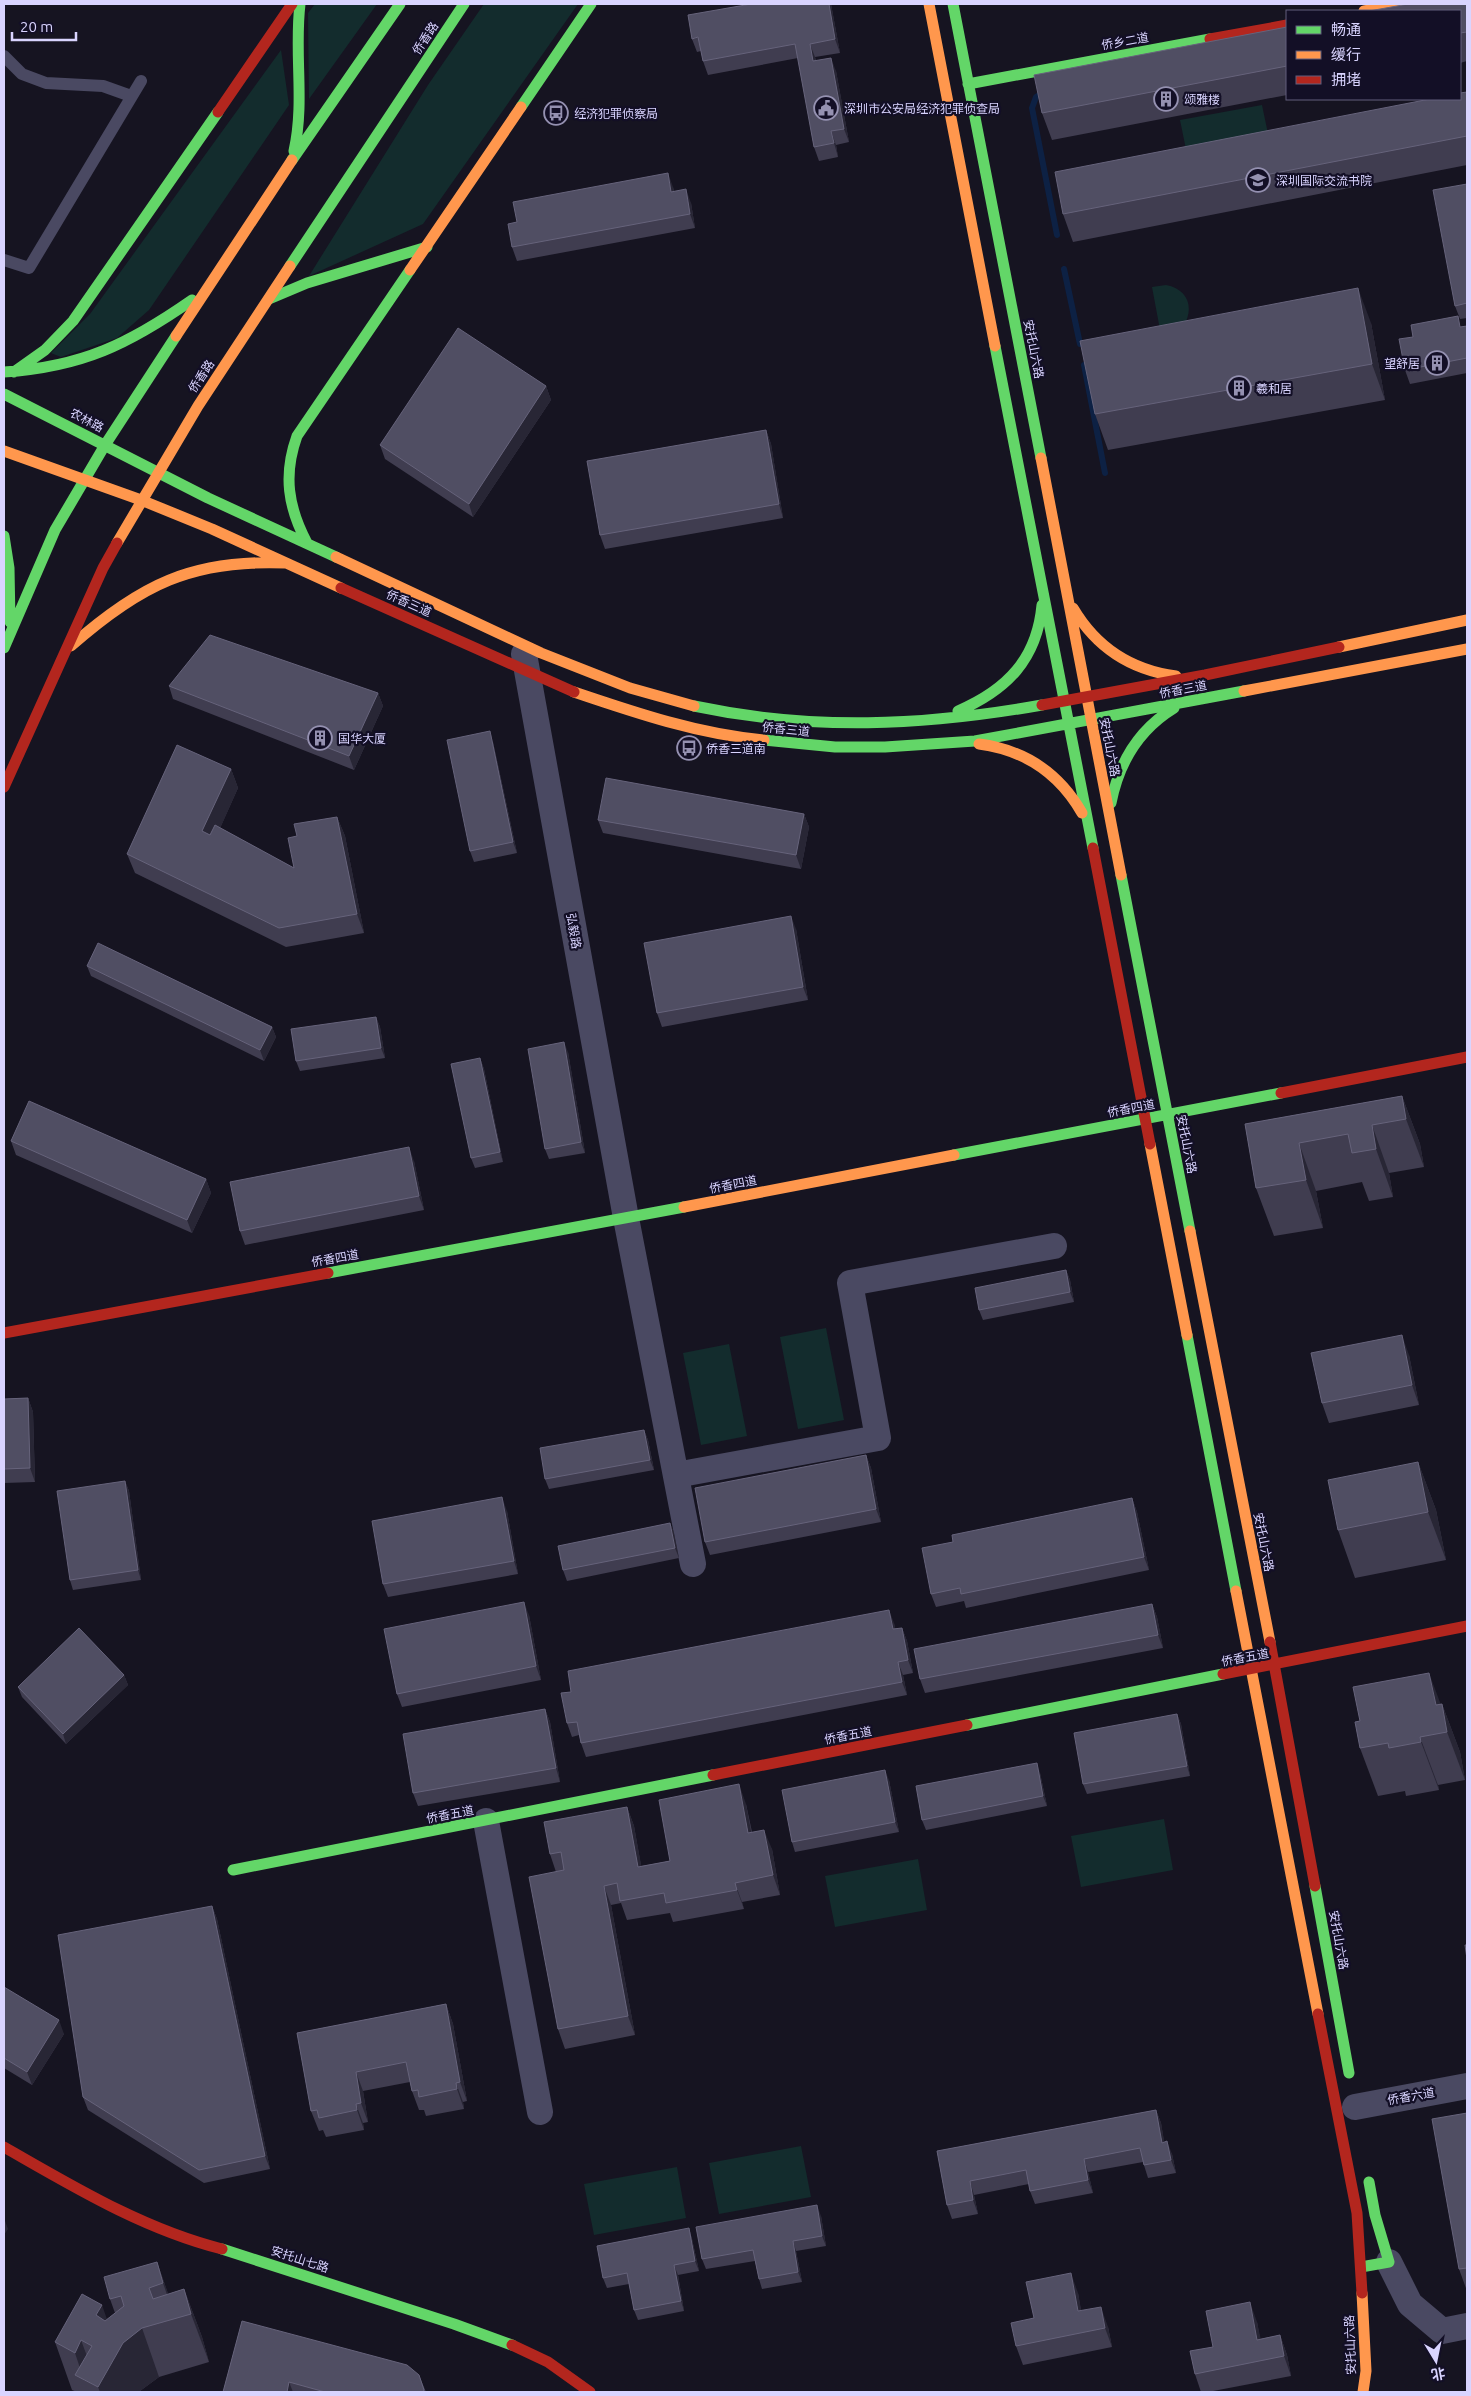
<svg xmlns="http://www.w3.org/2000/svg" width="1471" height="2396" viewBox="0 0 1471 2396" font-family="Ubuntu,'Noto Sans SC',sans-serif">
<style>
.green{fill:#132c2d}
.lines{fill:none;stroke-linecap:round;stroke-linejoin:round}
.stream{stroke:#0d2144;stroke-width:6}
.lane{stroke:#4a4962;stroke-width:12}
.street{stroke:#4a4962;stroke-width:26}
.fast{stroke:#63d668;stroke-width:11}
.slow{stroke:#ff974d;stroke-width:11}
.jam{stroke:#b3261e;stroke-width:11}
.wall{fill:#403d50}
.shaded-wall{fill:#282635}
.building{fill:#504e63;stroke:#66637b}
.labels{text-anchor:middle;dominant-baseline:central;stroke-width:4.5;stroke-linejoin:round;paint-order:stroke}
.street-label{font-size:12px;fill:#d9d4ff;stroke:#130f26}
.poi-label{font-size:12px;fill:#d9d4ff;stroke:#130f26;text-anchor:start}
</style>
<rect width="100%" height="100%" fill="#161421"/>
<path class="green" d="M315,4H377L309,99L308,13Z
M484,4H578L423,224L309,276L428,85Z
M281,50L289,105L149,310L117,338L61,357L51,353L90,314Z
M1262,105L1272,153L1190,169L1180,120Z
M1166,285C1188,289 1195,308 1183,327L1161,335L1152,287Z
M826,1328L844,1420L798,1429L780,1337Z
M729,1344L747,1436L701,1445L683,1353Z
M1164,1819L1173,1870L1081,1887L1071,1836Z
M918,1859L927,1910L835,1927L825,1876Z
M801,2146L811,2197L719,2214L709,2163Z
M677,2167L686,2218L594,2235L584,2184Z"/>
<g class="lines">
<path class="stream" d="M1044,92L1036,97L1032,108L1057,235
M1064,269L1080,344
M1084,365L1105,473"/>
<path class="lane" d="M4,56L22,74L46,83L103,86L131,96
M4,260L29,268L141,81"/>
<path class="street" d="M524,654L626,1218L693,1564
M676,1475L878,1438L850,1283L1054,1246
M486,1821L540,2112
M1355,2107L1467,2086
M1389,2262L1410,2304L1442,2331L1467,2326"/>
<path class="fast" d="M953,4L1041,458
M968,84L1210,39
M521,107L591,4
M294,151C305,102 294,53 300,4
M292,160L400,4
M290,266L464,4
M269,299L307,283L427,247
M995,346L1093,848
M4,372C82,367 129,344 192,300
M14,372L45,350L73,321L218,112
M4,394L208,498L336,557
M4,536L9,568L10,622
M307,543C288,507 283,475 297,436L410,270
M4,648L55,530L105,445L176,336
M694,706C812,731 924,726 1042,705
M958,711C1007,690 1037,659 1042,605
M764,740L835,747H885L975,741L1244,691
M1111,803C1119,762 1138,730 1174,708
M1121,875L1190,1231
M954,1155L1281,1093
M328,1273L684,1207
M1187,1335L1236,1591
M967,1725L1223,1674
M233,1870L713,1775
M1315,1886L1349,2073
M222,2249L454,2324L512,2345
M1361,2267L1389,2262L1375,2215L1369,2182"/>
<path class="slow" d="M929,4L995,346
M1364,11L1404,4
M410,270L521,107
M176,336L292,160
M4,451L141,500L212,529L341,588
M1041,458L1121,875
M117,543L198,406L290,266
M336,557L541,653L630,688L694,706
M1073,608C1096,647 1131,670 1176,676
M71,646C140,585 192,559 286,563
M1339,647L1467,620
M1244,691L1467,649
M574,692C636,713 698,734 764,740
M979,744C1025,750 1059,773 1082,813
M1150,1144L1187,1335
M684,1207L954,1155
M1190,1231L1270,1642
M1236,1591L1318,2014
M1362,2293L1366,2371L1363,2392"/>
<path class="jam" d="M1210,39L1287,25
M218,112L292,4
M341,588L574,692
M1042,705L1205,675L1339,647
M4,787L103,568L117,543
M1093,848L1150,1144
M1281,1093L1467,1057
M4,1333L328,1273
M1270,1642L1315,1886
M1223,1674L1467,1626
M713,1775L967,1725
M1318,2014L1357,2213L1362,2293
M4,2147C74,2187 143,2229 222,2249
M512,2345L548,2362L590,2392"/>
</g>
<path class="wall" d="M831,4L840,53L815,57L816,61L836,71L849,142L836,145L838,157L819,161L814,147L798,58L708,75L703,61L701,51L697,52L692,39Z
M1467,4V61L1460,63V11Z
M1287,27V95L1052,140L1042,113Z
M1467,92V165L1073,242L1063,214Z
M1467,184V318L1460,319L1455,306Z
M673,187L674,192L691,203L695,228L517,261L512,247L517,222Z
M1371,323L1385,400L1108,450L1095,414Z
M1467,326V373L1410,384L1405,370L1462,327Z
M546,386L551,400L473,517L385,459L380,445Z
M766,430L771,444L783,518L605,549L600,535Z
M169,686L378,693L383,706L354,770L173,699Z
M493,742L517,853L474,862L470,851Z
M231,769L238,788L220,828L294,868L297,836L337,817L345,836L364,933L286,947L135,873L127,854Z
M804,814L809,827L801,869L603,833L598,820Z
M796,929L808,1000L662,1027L657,1013Z
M87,966L272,1027L276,1037L264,1061L91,976Z
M376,1017L380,1027L385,1058L300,1071L296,1061Z
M568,1052L585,1153L549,1159L545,1149Z
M480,1058L484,1069L503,1162L475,1168L471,1158Z
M1402,1096L1420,1144L1424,1167L1389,1173L1393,1197L1369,1201L1362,1182L1316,1191L1323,1228L1274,1236L1256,1188L1245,1124Z
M11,1141L206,1179L211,1193L192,1233L16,1155Z
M414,1161L424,1210L245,1245L240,1231Z
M1066,1270L1070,1280L1074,1302L983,1320L979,1310Z
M1409,1355L1419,1405L1329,1423L1322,1403Z
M28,1398L33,1412L35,1482L4,1483V1399Z
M644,1430L648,1440L654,1470L549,1489L545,1479Z
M866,1455L871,1468L881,1522L710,1555L705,1542Z
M1418,1462L1436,1510L1446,1560L1355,1578L1338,1530Z
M125,1481L129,1491L141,1580L73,1590L70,1580Z
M1132,1498L1137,1512L1149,1570L966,1608L964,1601L936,1607L931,1594L953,1542Z
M507,1511L518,1574L388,1597L383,1584Z
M670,1523L674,1533L679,1558L567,1581L563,1570Z
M1152,1604L1157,1617L1163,1648L925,1693L920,1679Z
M529,1615L541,1680L402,1707L397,1694Z
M894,1623L895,1629L902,1628L907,1641L913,1673L903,1675L907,1695L586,1757L581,1743L579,1735L572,1737L567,1723Z
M124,1675L128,1685L66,1744L22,1697L18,1687Z
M1441,1704H1442L1460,1752L1465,1780L1438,1785L1439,1790L1406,1796L1405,1791L1378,1796L1360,1748Z
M545,1709L550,1722L560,1782L418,1806L413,1793Z
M1177,1714L1181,1724L1190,1776L1087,1794L1083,1784Z
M1040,1773L1047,1806L926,1830L922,1820Z
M889,1780L899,1832L795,1852L792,1842Z
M746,1804L752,1832L772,1849L780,1895L742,1902L744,1909L673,1922L670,1913L627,1920L621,1903L611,1905L635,2035L565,2049L558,2029L556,1872L550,1854L627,1807L634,1826L641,1866L670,1861Z
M212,1906L217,1919L270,2169L204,2183L88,2110L83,2097Z
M4,1987L64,2034L32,2085L4,2068Z
M446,2004L453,2024L467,2101L463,2102L464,2109L426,2116L424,2110H419L412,2091L410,2082L363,2091L368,2122L363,2123L364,2130L326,2137L323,2130L319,2131L311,2111L297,2033Z
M1156,2110L1161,2123L1164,2142L1172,2154L1176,2173L1148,2178L1143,2162L1088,2172L1093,2193L1035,2204L1030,2191L1029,2184L974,2195L978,2214L952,2219L947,2205L937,2151Z
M1467,2113V2291L1459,2269Z
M821,2216L826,2246L796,2251L802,2282L762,2289L759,2279L755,2261L706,2269L702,2259Z
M689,2228L692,2239L699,2271L678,2275L684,2311L638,2320L634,2310L629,2284L607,2288L603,2278Z
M157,2262L168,2294L184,2289L202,2337L209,2362L159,2377L140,2391V2392H77L72,2390L55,2342L107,2319L115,2313L110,2299Z
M1078,2293L1081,2311L1108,2327L1112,2347L1023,2365L1016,2346L1034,2318Z
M242,2321L419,2375L426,2392H223Z
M1257,2322L1260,2339L1280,2335L1287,2355L1291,2376L1208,2392H1201L1195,2374L1213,2347Z"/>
<path class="shaded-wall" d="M829,4H831L840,53L835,39Z
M810,44L815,57L818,75L813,61Z
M831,58L836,71L849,142L844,129Z
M831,131L836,145L838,157L834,143Z
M668,173L673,187L676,206L671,192Z
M686,189L691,203L695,228L690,214Z
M1358,288L1371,323L1385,400L1372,364Z
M546,386L551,400L473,517L469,504Z
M766,430L771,444L783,518L779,504Z
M378,693L383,706L354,770L349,756Z
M490,731L493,742L517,853L513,842Z
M231,769L238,788L210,851L202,831Z
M804,814L809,827L801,869L796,855Z
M337,817L345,836L364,933L357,914Z
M791,916L796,929L808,1000L803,987Z
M376,1017L380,1027L385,1058L381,1048Z
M272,1027L276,1037L264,1061L260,1050Z
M564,1042L568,1052L585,1153L581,1142Z
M480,1058L484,1069L503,1162L500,1152Z
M1402,1096L1420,1144L1424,1167L1406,1119Z
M1372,1125L1389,1173L1393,1197L1376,1149Z
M1299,1143L1316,1191L1323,1228L1306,1180Z
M409,1147L414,1161L424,1210L419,1196Z
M206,1179L211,1193L192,1233L187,1220Z
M1066,1270L1070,1280L1074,1302L1070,1292Z
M1402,1335L1409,1355L1419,1405L1412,1385Z
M28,1398L33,1412L35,1482L30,1468Z
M644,1430L648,1440L654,1470L650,1460Z
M866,1455L871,1468L881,1522L876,1509Z
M1418,1462L1436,1510L1446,1560L1428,1512Z
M125,1481L129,1491L141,1580L138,1570Z
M502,1497L507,1511L518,1574L514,1561Z
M1132,1498L1137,1512L1149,1570L1144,1557Z
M670,1523L674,1533L679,1558L675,1548Z
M524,1602L529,1615L541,1680L536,1666Z
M1152,1604L1157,1617L1163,1648L1158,1635Z
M889,1610L894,1623L898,1643L893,1629Z
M902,1628L907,1641L913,1673L908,1660Z
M898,1662L903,1675L907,1695L902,1682Z
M1429,1673L1444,1713L1442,1704L1460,1752L1465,1780L1447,1732L1436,1705Z
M124,1675L128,1685L66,1744L63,1734Z
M545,1709L550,1722L560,1782L556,1768Z
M1177,1714L1181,1724L1190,1776L1187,1766Z
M1420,1737L1438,1785L1439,1790L1421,1742Z
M1037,1763L1040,1773L1047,1806L1043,1796Z
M885,1770L889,1780L899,1832L895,1822Z
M739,1784L746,1804L755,1852L748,1833Z
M627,1807L634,1826L645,1886L638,1867Z
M764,1830L772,1849L780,1895L773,1875Z
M735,1883L742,1902L744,1909L737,1890Z
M604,1886L611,1905L635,2035L628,2016Z
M212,1906L217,1919L270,2169L265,2156Z
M446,2004L453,2024L467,2101L460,2082Z
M59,2020L64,2034L32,2085L27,2072Z
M356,2072L363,2091L368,2122L361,2103Z
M456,2083L463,2102L464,2109L457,2089Z
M356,2104L363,2123L364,2130L357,2110Z
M1156,2110L1161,2123L1167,2157L1162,2143Z
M1167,2141L1172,2154L1176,2173L1171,2160Z
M1084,2159L1088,2172L1093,2193L1088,2180Z
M970,2181L974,2195L978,2214L973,2200Z
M817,2205L821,2216L826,2246L822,2236Z
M4,2218L8,2229L4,2235Z
M689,2228L692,2239L699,2271L695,2261Z
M793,2241L796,2251L802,2282L798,2272Z
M157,2262L174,2310L175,2318L163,2283Z
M674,2265L678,2275L684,2311L681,2301Z
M1071,2273L1078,2293L1085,2331L1078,2311Z
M184,2289L202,2337L209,2362L191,2314Z
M1250,2302L1257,2322L1265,2359L1257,2340Z
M102,2305L118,2351L123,2343L142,2328L159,2377L140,2391V2392H100L98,2387L84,2380L75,2353L81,2340L98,2386L96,2315Z
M1101,2307L1108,2327L1112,2347L1105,2328Z
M1280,2335L1287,2355L1291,2376L1284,2356Z
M289,2382L293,2392H287Z"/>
<path class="building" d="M751,4H829L835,39L810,44L813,61L831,58L844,129L831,131L834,143L814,147L795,44L703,61L698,37L692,39L688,15Z
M1408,4H1467V32L1460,33V11H1369Z
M1287,27V66L1042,113L1034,75Z
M1467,92V136L1063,214L1055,172L1430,99H1460V93Z
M668,173L671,192L686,189L690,214L512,247L508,224L517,222L513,202Z
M1467,184V303L1455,306L1433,190Z
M1358,288L1372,364L1095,414L1080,341Z
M1458,316L1460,327L1467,326V358L1405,370L1399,339L1413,337L1411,325Z
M458,328L546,386L469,504L380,445Z
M766,430L779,504L600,535L587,461Z
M210,635L378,693L349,756L169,686Z
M490,731L513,842L470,851L447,740Z
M177,745L231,769L202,831L210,835L215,825L294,868L288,838L297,836L294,824L337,817L357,914L279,928L127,854Z
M606,778L804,814L796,855L598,820Z
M791,916L803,987L657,1013L644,943Z
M98,943L272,1027L260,1050L87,966Z
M376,1017L381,1048L296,1061L291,1029Z
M564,1042L581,1142L545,1149L528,1049Z
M480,1058L500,1152L471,1158L451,1064Z
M1402,1096L1406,1119L1372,1125L1376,1149L1352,1153L1348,1134L1299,1143L1306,1180L1256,1188L1245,1124Z
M29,1101L206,1179L187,1220L11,1141Z
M409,1147L419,1196L240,1231L230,1182Z
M1066,1270L1070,1292L979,1310L975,1288Z
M1402,1335L1412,1385L1322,1403L1311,1353Z
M28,1398L30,1468L4,1469V1399Z
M644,1430L650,1460L545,1479L540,1448Z
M866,1455L876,1509L705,1542L695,1488Z
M1418,1462L1428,1512L1338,1530L1328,1480Z
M125,1481L138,1570L70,1580L57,1491Z
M502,1497L514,1561L383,1584L372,1521Z
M1132,1498L1144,1557L961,1594L960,1588L931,1594L922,1548L953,1542L952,1535Z
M670,1523L675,1548L563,1570L558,1546Z
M524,1602L536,1666L397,1694L384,1629Z
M1152,1604L1158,1635L920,1679L914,1649Z
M889,1610L893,1629L902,1628L908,1660L898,1662L902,1682L581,1743L577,1722L567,1723L561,1693L571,1692L568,1671Z
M79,1628L124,1675L63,1734L18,1687Z
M1429,1673L1436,1705L1442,1704L1447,1732L1420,1737L1421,1742L1389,1748L1388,1743L1360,1748L1355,1722L1360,1721L1353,1687Z
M545,1709L556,1768L413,1793L403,1734Z
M1177,1714L1187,1766L1083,1784L1074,1733Z
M1037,1763L1043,1796L922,1820L916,1786Z
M885,1770L895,1822L792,1842L782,1790Z
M739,1784L748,1833L764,1830L773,1875L735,1883L737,1890L666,1903L664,1893L620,1901L617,1883L604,1886L628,2016L558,2029L529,1877L564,1870L561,1852L550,1854L544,1822L627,1807L638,1867L670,1861L659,1800Z
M212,1906L265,2156L199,2170L83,2097L58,1935Z
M1465,1945H1467V1959Z
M4,1987L59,2020L27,2072L4,2058Z
M446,2004L460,2082L456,2083L457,2089L419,2097L418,2090L412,2091L406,2062L356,2072L361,2103L356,2104L357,2110L319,2118L317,2110L311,2111L297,2033Z
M1156,2110L1162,2143L1167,2141L1171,2160L1144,2165L1140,2148L1084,2159L1088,2180L1030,2191L1026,2170L970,2181L973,2200L947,2205L937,2151Z
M1467,2113V2268L1459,2269L1432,2119Z
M817,2205L822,2236L793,2241L798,2272L759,2279L753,2250L702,2259L696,2227Z
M689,2228L695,2261L674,2265L681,2301L634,2310L627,2273L603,2278L597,2246Z
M157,2262L163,2283L149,2288L153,2299L184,2289L191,2314L142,2328L123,2343L98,2387L75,2375L92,2346L81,2340L75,2353L55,2342L82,2294L102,2305L96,2315L105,2321L124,2306L121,2296L110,2299L104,2277Z
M1071,2273L1078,2311L1101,2307L1105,2328L1016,2346L1011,2323L1034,2318L1026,2282Z
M1250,2302L1257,2340L1280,2335L1284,2356L1195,2374L1190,2351L1213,2347L1206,2311Z
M242,2321L407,2365L419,2375L424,2390L423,2392H325L289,2382L287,2392H223Z"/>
<defs>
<g id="building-ring" transform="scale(1.25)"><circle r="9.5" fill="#130f26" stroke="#9591b1" stroke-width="1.5"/><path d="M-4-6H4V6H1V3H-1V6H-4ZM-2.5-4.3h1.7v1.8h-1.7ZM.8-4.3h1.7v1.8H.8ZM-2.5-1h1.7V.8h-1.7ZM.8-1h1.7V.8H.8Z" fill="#9591b1"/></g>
<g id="civic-ring" transform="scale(1.25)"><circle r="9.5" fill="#130f26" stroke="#9591b1" stroke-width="1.5"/><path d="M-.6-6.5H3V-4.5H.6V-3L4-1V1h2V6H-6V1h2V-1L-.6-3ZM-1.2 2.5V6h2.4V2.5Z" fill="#9591b1"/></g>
<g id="bus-ring" transform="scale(1.25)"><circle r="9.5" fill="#130f26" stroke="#9591b1" stroke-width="1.5"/><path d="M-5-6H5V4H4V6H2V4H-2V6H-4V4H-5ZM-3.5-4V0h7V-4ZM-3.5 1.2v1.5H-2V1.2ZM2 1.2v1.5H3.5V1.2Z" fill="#9591b1"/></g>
<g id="school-ring" transform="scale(1.25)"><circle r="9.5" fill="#130f26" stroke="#9591b1" stroke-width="1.5"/><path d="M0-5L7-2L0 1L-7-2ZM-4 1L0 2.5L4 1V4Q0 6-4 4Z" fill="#9591b1"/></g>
</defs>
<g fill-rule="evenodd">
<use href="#building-ring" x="1166" y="99"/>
<use href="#civic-ring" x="826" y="108"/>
<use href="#bus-ring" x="556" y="113"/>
<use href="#school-ring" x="1258" y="180"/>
<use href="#building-ring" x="1437" y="363"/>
<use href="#building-ring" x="1239" y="388"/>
<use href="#building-ring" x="320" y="738"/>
<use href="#bus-ring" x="689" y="748"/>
</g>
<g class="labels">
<g class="street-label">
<text transform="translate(425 38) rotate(-56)">侨香路</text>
<text transform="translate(1125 41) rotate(-10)">侨乡二道</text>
<text transform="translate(1034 349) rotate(79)">安托山六路</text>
<text transform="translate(201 376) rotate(-56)">侨香路</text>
<text transform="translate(87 420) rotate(28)">农林路</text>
<text transform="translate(409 603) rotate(24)">侨香三道</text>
<text transform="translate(1183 689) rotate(-11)">侨香三道</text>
<text transform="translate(786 729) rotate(6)">侨香三道</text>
<text transform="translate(1110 747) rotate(79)">安托山六路</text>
<text transform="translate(574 931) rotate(80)">弘毅路</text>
<text transform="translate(1131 1108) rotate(-11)">侨香四道</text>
<text transform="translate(1187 1144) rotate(79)">安托山六路</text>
<text transform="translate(733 1184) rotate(-11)">侨香四道</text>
<text transform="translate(335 1258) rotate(-10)">侨香四道</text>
<text transform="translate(1264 1542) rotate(79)">安托山六路</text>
<text transform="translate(1245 1657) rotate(-11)">侨香五道</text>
<text transform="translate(848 1735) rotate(-11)">侨香五道</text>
<text transform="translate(450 1814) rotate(-11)">侨香五道</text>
<text transform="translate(1339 1940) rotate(80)">安托山六路</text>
<text transform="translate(1411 2096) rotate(-10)">侨香六道</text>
<text transform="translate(300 2259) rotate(18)">安托山七路</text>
<text transform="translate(1350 2345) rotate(-92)">安托山六路</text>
</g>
<g class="poi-label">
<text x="1184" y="99">颂雅楼</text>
<text x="844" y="108">深圳市公安局经济犯罪侦查局</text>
<text x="574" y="113">经济犯罪侦察局</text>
<text x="1276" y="180">深圳国际交流书院</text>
<text x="1420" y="363" text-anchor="end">望舒居</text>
<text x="1256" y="388">羲和居</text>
<text x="338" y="738">国华大厦</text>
<text x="706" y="748">侨香三道南</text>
</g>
</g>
<rect width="1471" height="2396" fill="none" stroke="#d9d4ff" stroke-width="10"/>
<rect x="1286" y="10" width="175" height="90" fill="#130f26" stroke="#625e7d"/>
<rect x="1296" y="26" width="25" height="8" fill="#63d668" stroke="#625e7d"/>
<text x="1331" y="35" font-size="15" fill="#d9d4ff">畅通</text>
<rect x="1296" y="51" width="25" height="8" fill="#ff974d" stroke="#625e7d"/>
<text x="1331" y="60" font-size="15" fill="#d9d4ff">缓行</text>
<rect x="1296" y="76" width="25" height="8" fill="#b3261e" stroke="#625e7d"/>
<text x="1331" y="85" font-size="15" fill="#d9d4ff">拥堵</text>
<g transform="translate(1436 2361) rotate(170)" stroke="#130f26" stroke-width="4" paint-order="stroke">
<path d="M0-4L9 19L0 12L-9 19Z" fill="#d9d4ff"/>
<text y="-8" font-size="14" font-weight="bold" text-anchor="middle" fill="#d9d4ff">北</text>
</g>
<path d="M12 32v8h64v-8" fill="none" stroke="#d9d4ff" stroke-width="2.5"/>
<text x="20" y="32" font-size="15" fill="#d9d4ff" stroke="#130f26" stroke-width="4" paint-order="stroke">20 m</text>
</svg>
